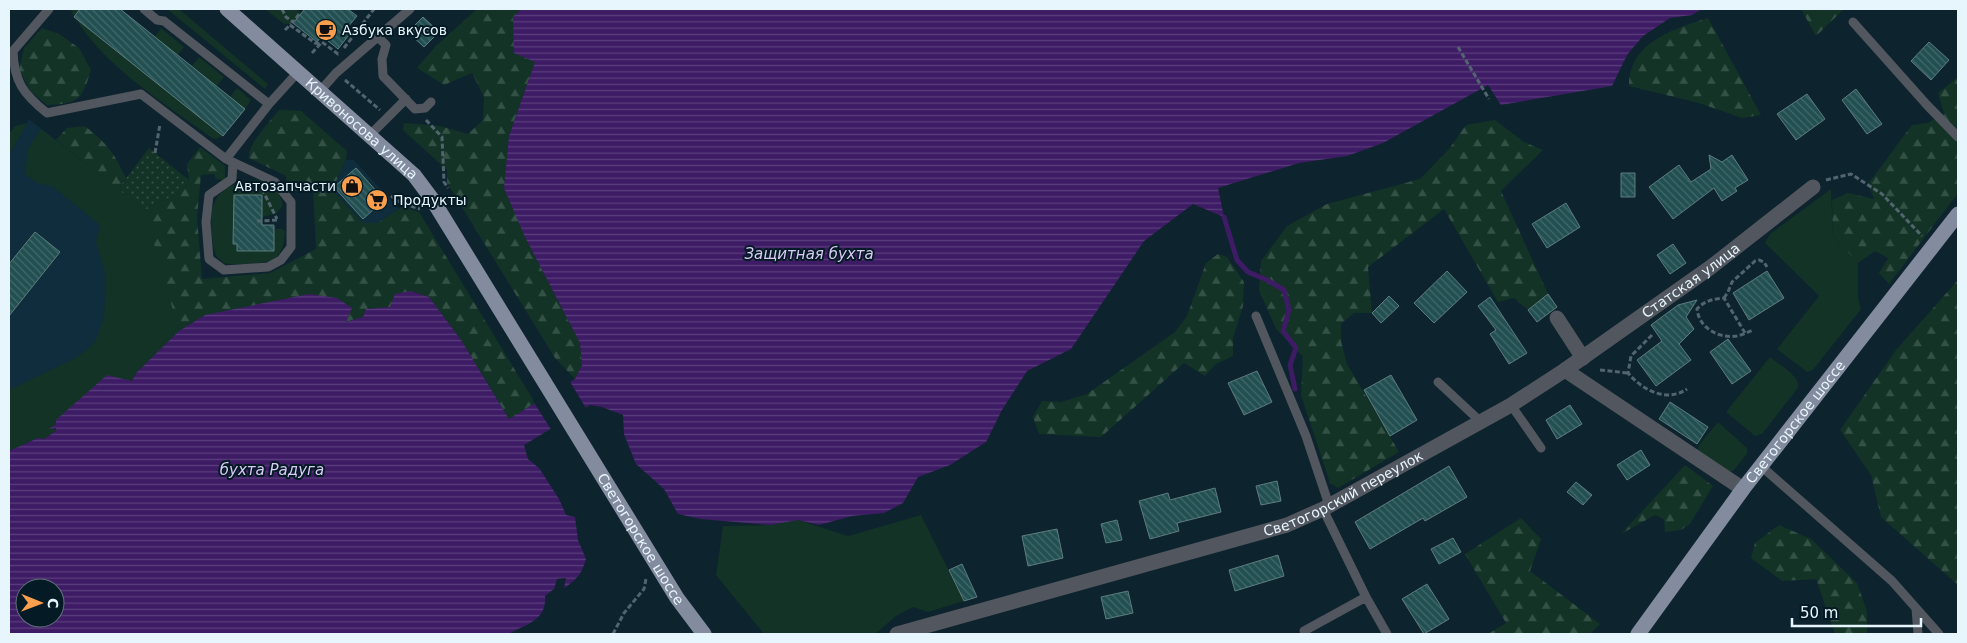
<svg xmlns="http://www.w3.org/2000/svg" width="1967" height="643" viewBox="0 0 1967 643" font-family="'DejaVu Sans',sans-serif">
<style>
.built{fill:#0f2d3c}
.green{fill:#123325}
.forest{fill:url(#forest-firs)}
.park{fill:url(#park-dots)}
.water{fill:url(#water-rules);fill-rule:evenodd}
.pier{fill:#0d232e}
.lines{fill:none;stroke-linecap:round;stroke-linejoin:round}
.stream{stroke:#3e1c65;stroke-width:5}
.building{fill:url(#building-back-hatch);stroke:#5e7d7e}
.path{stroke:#52656f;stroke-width:3;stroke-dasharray:5 2.5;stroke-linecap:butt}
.lane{stroke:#52565f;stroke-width:9}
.street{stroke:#52565f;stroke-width:15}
.primary{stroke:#838b9e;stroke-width:15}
.labels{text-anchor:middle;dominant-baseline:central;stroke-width:4;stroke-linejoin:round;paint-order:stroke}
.poi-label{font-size:14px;fill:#e7f5fc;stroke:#041a24;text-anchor:start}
.street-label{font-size:14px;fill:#e7f5fc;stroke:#041a24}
.water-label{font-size:15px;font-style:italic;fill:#d9caf5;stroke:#041a24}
</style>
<defs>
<pattern id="forest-firs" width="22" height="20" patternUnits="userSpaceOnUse" patternTransform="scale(1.25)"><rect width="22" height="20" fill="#123325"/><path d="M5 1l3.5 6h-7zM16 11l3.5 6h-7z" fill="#345146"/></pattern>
<pattern id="park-dots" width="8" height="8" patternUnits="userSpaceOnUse" patternTransform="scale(1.25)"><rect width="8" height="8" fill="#123325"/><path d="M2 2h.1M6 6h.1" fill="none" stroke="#345146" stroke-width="1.8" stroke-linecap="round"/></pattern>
<pattern id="water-rules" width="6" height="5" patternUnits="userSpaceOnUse" patternTransform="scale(1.25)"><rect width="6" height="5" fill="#3e1c65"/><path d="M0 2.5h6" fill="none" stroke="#5a3e7c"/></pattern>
<pattern id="building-back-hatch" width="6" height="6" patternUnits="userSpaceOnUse" patternTransform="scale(1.25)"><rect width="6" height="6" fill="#224f51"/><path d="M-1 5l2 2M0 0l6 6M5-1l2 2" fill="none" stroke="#42696b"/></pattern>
</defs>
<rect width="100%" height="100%" fill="#0d232e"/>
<path class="built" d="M29,119L144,209L179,331L9,451V155Z
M346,160H354L399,209L377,223H363L332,190Z"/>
<path class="green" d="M70,9H80L74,17L223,136L216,139L212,138C163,102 99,64 70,9Z
M167,9H179L268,84L265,89Z
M265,9H295L301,13L293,23L284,24Z
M161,28L184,47L178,55L155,37Z
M199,57L224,77L217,86L192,66Z
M237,88L251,100L245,109L230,97Z
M41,129L144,209L168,261L179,331L136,373L132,381L56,424L51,429L57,428L56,431L44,439L38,438L9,451V390L76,358L94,344L104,318L106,277L96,241L100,225L52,186L39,184L25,174L28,149Z
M261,180C274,185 279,191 283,205L277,213L262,217V195H234L233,244H237V251H274V229H282L285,231C285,240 282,253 275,259C269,263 237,265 229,264C226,264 222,262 219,259C213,253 213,243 212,234C207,195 224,182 261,180Z
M1831,189L1833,236L1858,263V298L1861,309L1813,370L1807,372L1777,349L1819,296L1765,243L1770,234Z
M1770,357C1779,365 1801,376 1798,388L1762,434L1755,436L1726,412Z
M1718,422L1747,448V454L1733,471L1729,472L1698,450L1699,445Z
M921,515L964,601L928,612L913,607L896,616L875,634H764L716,575L723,526L771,525L798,520L848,536Z"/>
<path class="forest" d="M477,9H521L513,18L535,62L509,136L525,237L580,343L582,365L575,379L555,358L447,183V170L403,130L404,123L440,126L468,134L483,120L484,97L472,73L444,85L417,68L435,47Z
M1801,9H1844L1816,36Z
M1708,18L1761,115L1742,118L1699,103L1629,86C1629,42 1674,29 1708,18Z
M42,28L59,34L79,48L91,70C82,100 78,104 47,105L31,92L19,70L24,48Z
M1958,77V193L1889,284L1879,273L1888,258L1875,251L1858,263L1833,236L1832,200L1848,193L1874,199L1868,184L1912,125L1928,123L1944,113L1938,93Z
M279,110L301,111L347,151L346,160L332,190L363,223H377L402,207L419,212L535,403L509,419L461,340L429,297L411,291L391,307L366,309L363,317L345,322L352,308L205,315L179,331L144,209L182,192L189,180L187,164L200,147L225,166V178L223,180L216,179L214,174L201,175L197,217L202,279L270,273L316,249L313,190L290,191L287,188L286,176L249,158C247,145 271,120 279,110Z
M1495,120L1524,142L1543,150L1501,191L1548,294L1528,310L1514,298L1498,302L1444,209L1368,267L1372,313H1354L1341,324V341L1347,364L1399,452L1338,488L1330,483L1301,395L1303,356L1276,329L1259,290L1261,261L1287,226L1327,204L1420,179L1449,149L1466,125Z
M27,123L9,155V134L15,126Z
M85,126C108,145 113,151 126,178L118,189L56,140L67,128Z
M1218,254L1227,257L1244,282L1243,306L1233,338V356L1216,364L1205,376L1184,363L1101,437L1039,434L1033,417L1042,401L1061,402L1087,394L1175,332L1187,316L1206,263Z
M1958,280V585L1881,517L1871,475L1840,430L1896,350Z
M1685,465L1713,486L1690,524L1681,530L1665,532L1664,519L1655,515L1621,534Z
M1521,518L1541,539L1530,571L1600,624L1590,634H1488L1506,623L1465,554Z
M1779,525L1811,539L1857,583L1867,611V634H1835L1816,579L1782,581L1751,558L1755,543Z"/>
<path class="park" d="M149,148L189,180L182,192L144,209L118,189Z"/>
<path class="water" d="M521,9H1702L1692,15L1670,18L1643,36L1627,55L1612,86L1501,105L1488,85L1383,143L1347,156L1299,163L1218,188L1224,217L1193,204L1144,241L1071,349L1027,371L1002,410L986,442L950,465L918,477L903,503L884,513L852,516L819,525L798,520L771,525L701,519L678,514L664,489L636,464L624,434L623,415L602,407L590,405L524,445L528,459L539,468L559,499L566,515L575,517L578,540L586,559C582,573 577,580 564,588L566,578L557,579L554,589L545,596C547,620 527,624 508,634H9V451L38,438L44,439L56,431V428L49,429L56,424V420L107,375L132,381L136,373L179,331L205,315L309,294L337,298L352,308L346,322L363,317L366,309L390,307L395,294L411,291L429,297L461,340L509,419L575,379L582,365L580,343L525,237L504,188L509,136L535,62L514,53L513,18ZM25,588H55V618H25Z"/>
<path class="pier" d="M569,380L587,410L552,431L533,401Z"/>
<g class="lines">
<path class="stream" d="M1224,217L1237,260L1248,272L1267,280L1284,290L1289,310L1283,331L1296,348L1290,365L1295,389"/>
</g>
<path class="building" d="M80,9H120L245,109L223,136L74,17Z
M305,9H348L357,16L347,28L352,31L338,49L322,36L317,42L293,23Z
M423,17L439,32L424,47L408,32Z
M1929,42L1949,60L1931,80L1911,61Z
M1856,89L1882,124L1867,134L1842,100Z
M1807,94L1825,119L1796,140L1777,114Z
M1709,155L1722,162L1732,155L1748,180L1735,188L1737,191L1722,201L1714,188L1673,219L1649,187L1679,165L1691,182L1711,169Z
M356,168L384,200L363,219L334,187Z
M1621,173H1635V197H1621Z
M234,195H262V225H274V251H237V244H233Z
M1566,203L1580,227L1547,248L1532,224Z
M35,232L60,252L9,316V264Z
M1673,244L1686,263L1670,274L1657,255Z
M1447,271L1467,292L1434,323L1414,303Z
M1767,271L1784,298L1749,320L1733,293Z
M1548,294L1557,307L1537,322L1528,310Z
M1389,296L1399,306L1381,323L1372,313Z
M1490,297L1527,353L1509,364L1490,334L1496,330L1478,306Z
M1697,300L1686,317L1694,329L1679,344L1691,360L1656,386L1637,360L1662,341L1651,325L1678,305Z
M1728,339L1751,371L1732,384L1710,352Z
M1257,371L1272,402L1244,415L1228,383Z
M1391,375L1417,420L1390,436L1364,390Z
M1670,402L1708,427L1697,444L1659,419Z
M1570,405L1582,424L1557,439L1546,420Z
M1641,450L1650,465L1627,480L1617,465Z
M1449,466L1467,497L1425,521L1423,518L1370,549L1355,522Z
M1277,481L1281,501L1261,505L1256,486Z
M1576,482L1592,495L1583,505L1567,492Z
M1215,488L1221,512L1177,523L1179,531L1150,539L1139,501L1168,493L1170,500Z
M1117,520L1122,540L1106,543L1101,524Z
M1057,529L1063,558L1028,566L1022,536Z
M1453,538L1461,552L1439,564L1431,549Z
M1278,555L1284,576L1235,591L1229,570Z
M962,564L977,597L964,601L949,570Z
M1427,584L1449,619L1424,634L1402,599Z
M1128,591L1133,613L1106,619L1101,597Z"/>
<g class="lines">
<path class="path" d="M282,9L286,17L293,22L300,13
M290,25L315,43L320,44
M285,30L291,24
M1458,47L1489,99
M344,48L374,9
M312,53L322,42L338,54L340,53
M345,80L380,110
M426,120L442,137L444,182L448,188
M155,153L160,124
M1826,180L1851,174L1882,194L1922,236
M262,189L277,219
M391,196L401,203L420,209
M257,221L278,220
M1724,298L1728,292L1732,282L1755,261L1759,260L1764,262L1767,267
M1745,333L1724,298C1713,299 1704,301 1697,309C1699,328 1719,339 1737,336C1742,335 1748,332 1753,330
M1652,335L1631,356L1628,373C1642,390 1667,403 1687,389
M1600,370L1628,373
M613,634L624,613L644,589L646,579"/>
<path class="lane" d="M49,9L13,51C14,81 23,94 47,113L141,94L226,159L269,104L299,71
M144,9L157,20L164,21L269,104
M1853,22L1927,105L1958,137
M377,36L386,45L382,59L383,76L415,109L425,108L431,102
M321,90L336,73L410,9
M370,135L406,99
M226,159L275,182L291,202V247L281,260L268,267L224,270L209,259L206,222L209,195L232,179L233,162
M1256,316L1306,436L1329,505
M1438,382L1481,422
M1511,405L1541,448
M1761,466L1892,581L1939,634
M1323,509L1366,597L1387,634
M1916,609L1918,634
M1304,631L1366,597"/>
<g class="street">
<path d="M1557,318L1583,358"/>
<path d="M1565,370L1743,489"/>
<path id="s1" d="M897,634L1287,525L1323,509L1511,405L1565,370L1711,267L1813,187"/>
</g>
<g class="primary">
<path id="s2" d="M227,9L414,175L432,199L677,598L704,634"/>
<path id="s3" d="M1638,634L1743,489L1958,214"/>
</g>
</g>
<defs>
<g id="cafe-disc" transform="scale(1.125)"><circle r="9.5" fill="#fa9f4e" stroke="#041a24"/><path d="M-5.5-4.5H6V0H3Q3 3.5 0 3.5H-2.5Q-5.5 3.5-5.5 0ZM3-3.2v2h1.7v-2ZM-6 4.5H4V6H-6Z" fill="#111"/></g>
<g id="shop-disc" transform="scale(1.125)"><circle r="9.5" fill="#fa9f4e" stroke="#041a24"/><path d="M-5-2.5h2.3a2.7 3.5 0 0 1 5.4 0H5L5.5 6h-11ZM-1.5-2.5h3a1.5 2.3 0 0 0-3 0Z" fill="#111"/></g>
<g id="supermarket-disc" transform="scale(1.125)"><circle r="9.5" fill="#fa9f4e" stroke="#041a24"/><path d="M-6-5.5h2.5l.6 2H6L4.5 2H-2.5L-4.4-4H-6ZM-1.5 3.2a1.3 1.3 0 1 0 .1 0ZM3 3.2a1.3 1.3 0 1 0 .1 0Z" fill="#111"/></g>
</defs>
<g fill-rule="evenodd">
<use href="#cafe-disc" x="326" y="30"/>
<use href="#shop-disc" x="352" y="186"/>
<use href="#supermarket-disc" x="377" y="200"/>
</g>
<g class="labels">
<g class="poi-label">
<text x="342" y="30">Азбука вкусов</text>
<text x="336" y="186" text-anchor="end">Автозапчасти</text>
<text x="393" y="200">Продукты</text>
</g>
<g class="street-label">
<text stroke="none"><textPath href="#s2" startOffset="180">Кривоносова улица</textPath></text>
<text stroke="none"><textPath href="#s1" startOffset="878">Статская улица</textPath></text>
<text stroke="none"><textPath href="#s3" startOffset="264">Светогорское шоссе</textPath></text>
<text stroke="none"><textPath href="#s1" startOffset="469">Светогорский переулок</textPath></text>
<text stroke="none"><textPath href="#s2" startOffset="679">Светогорское шоссе</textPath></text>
</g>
<g class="water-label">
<text x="809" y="254">Защитная бухта</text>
<text x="272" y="470">бухта Радуга</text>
</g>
</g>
<rect width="1967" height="643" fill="none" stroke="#e7f5fc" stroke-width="20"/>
<g transform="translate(40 603) rotate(91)"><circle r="24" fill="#041a24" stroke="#5f727a"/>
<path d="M0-4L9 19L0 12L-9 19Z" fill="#fa9f4e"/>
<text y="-8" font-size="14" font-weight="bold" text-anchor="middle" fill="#e7f5fc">С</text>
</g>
<path d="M1792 618v8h129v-8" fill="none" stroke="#e7f5fc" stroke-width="2.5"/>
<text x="1800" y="618" font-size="15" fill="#e7f5fc" stroke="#041a24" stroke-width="4" paint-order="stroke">50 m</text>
</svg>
